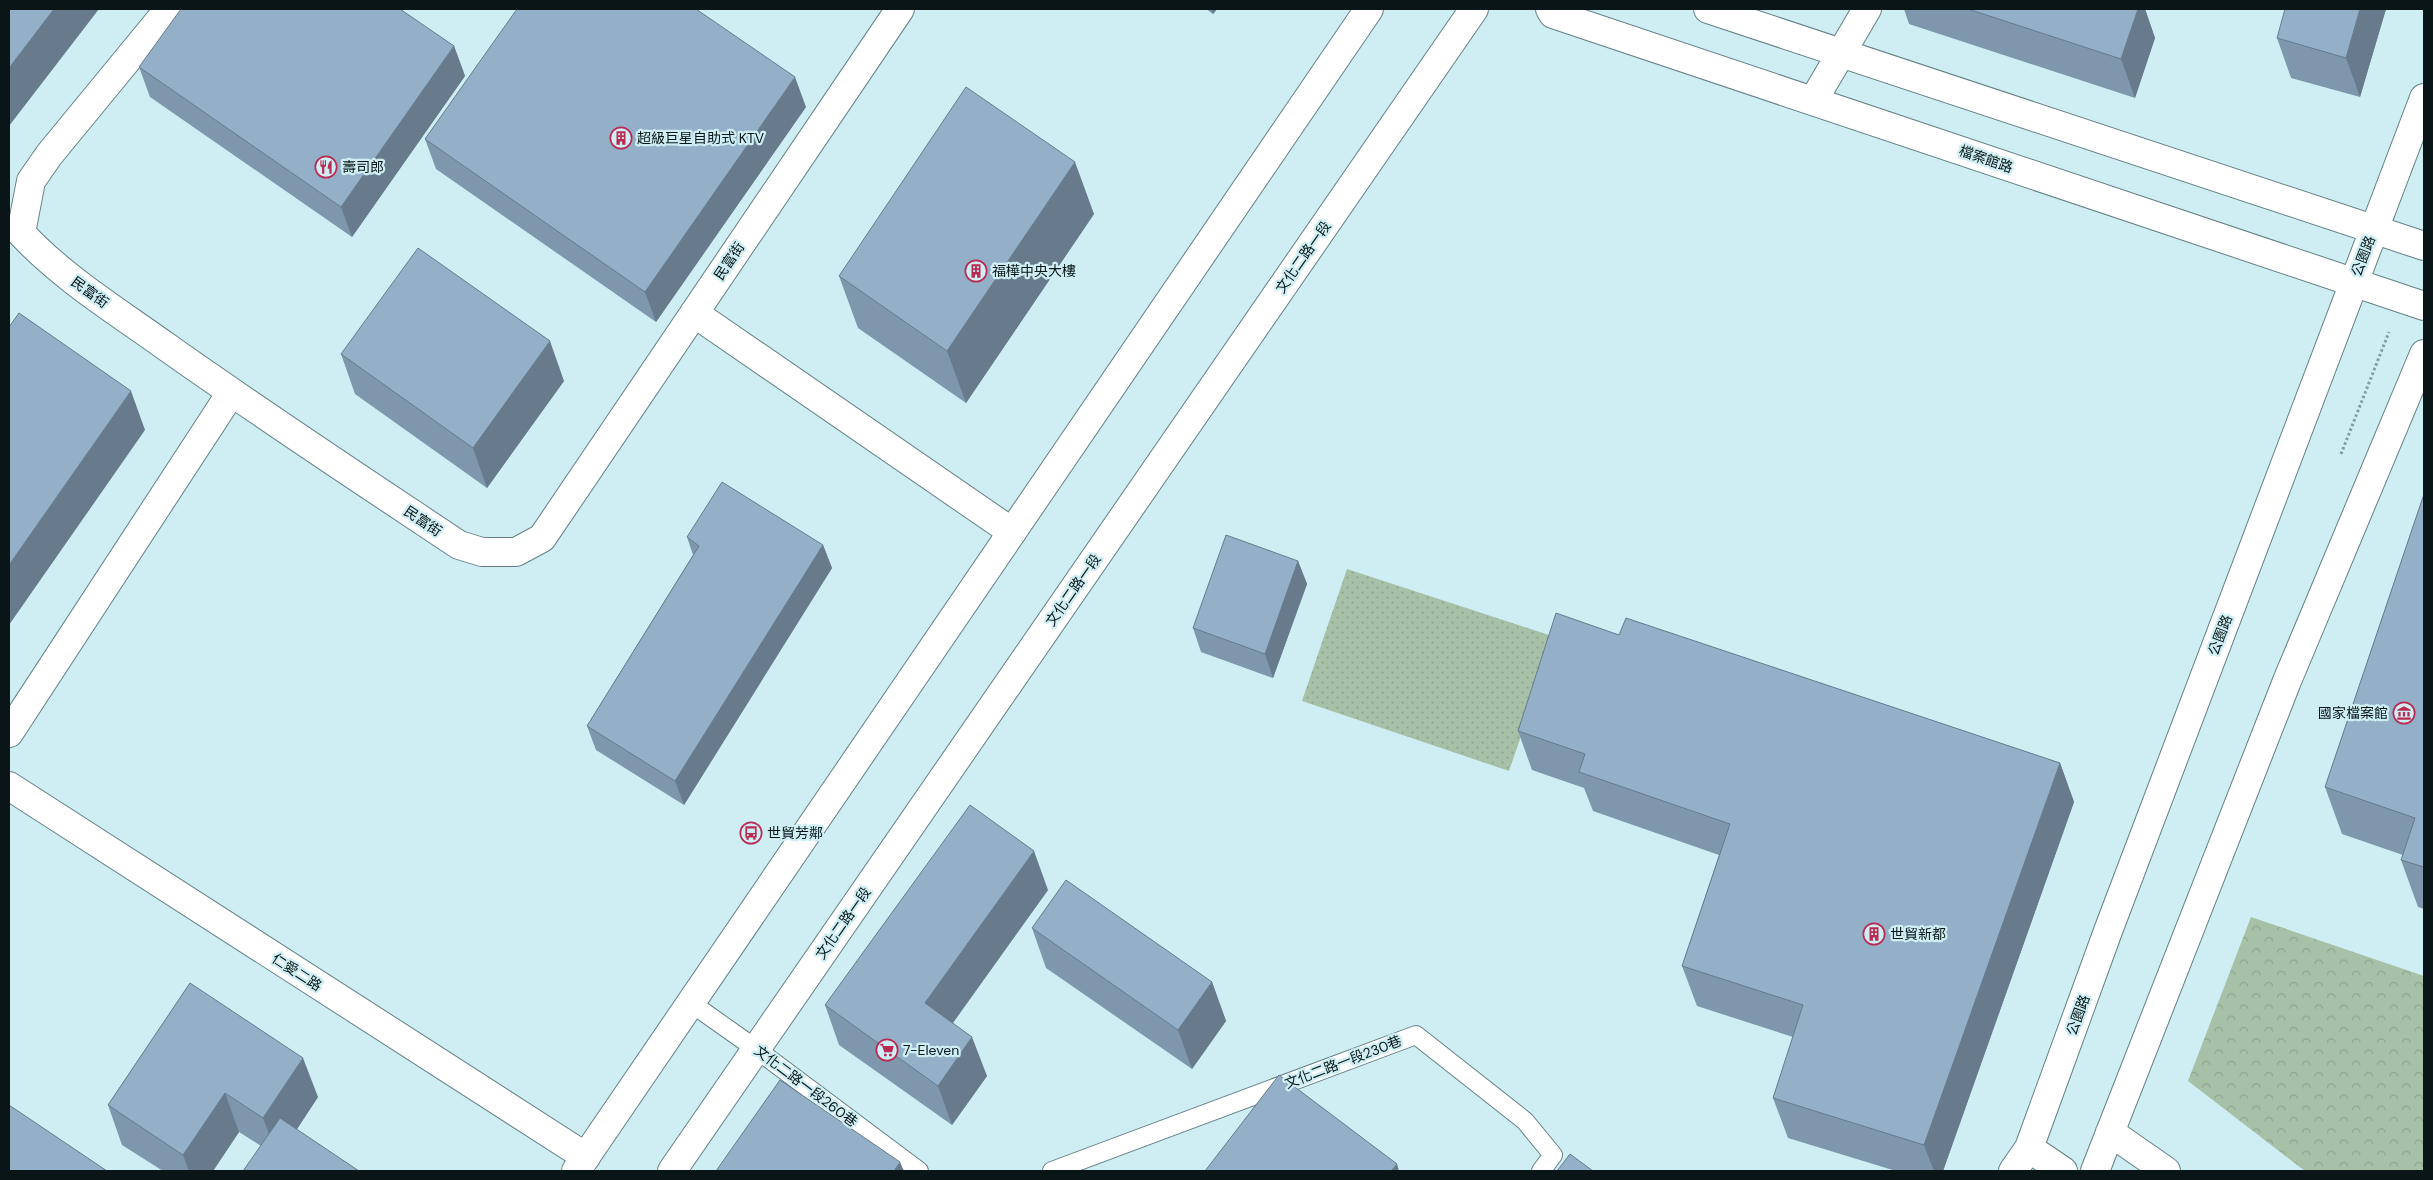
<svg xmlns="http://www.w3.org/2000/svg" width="2433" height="1180" viewBox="0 0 2433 1180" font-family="'DM Sans','Noto Sans TC',sans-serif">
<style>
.grass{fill:url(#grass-dots)}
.park{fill:url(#park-crowns)}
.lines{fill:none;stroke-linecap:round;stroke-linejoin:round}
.service-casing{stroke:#648086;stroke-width:20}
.minor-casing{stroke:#648086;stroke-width:30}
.tertiary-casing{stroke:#648086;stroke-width:30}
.path{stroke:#839ca0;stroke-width:3;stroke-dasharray:2.5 2.5;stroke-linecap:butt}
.service{stroke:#fff;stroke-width:18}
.minor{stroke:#fff;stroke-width:28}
.tertiary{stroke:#fff;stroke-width:28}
.wall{fill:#7e97ac}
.shaded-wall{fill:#677b8c}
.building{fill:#93b0c8;stroke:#677b8c}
.labels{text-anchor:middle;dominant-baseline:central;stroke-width:4.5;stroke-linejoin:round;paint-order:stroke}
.poi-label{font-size:14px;fill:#091517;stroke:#ceeef4;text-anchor:start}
.street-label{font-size:14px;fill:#091517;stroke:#ceeef4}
</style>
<defs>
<pattern id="grass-dots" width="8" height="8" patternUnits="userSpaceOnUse" patternTransform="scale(1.25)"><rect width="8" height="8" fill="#a7c1a8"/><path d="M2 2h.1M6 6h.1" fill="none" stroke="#8ea590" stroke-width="1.8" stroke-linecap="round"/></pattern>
<pattern id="park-crowns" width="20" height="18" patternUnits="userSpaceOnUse" patternTransform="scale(1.25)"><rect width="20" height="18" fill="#a7c1a8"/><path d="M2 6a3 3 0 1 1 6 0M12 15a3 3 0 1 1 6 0" fill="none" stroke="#8ea590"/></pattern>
</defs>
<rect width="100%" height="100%" fill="#ceeef4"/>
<path class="grass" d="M1347,569L1555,637L1509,771L1302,701Z"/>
<path class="park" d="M2251,917L2424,976V1171H2305L2188,1081Z"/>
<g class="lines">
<g class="service-casing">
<path id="service" d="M691,1003L756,1049L919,1171
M1052,1171L1416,1035L1525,1121L1553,1155L1541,1171"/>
</g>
<g class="minor-casing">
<path id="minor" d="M169,9L49,155L31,181L21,233C63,278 115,310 164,345C261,414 360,479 459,545L482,552H516L542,538L900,9
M1550,9L1553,14L2424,306
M1708,9L2424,246
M1813,101L1867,9
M694,313L1012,532
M9,733L231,393
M9,786L586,1157
M2110,1132L2166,1171
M2029,1148L2063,1171
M2013,1171L2029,1148L2108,931L2424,98
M2095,1171L2287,681L2424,354"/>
</g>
<g class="tertiary-casing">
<path id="tertiary" d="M576,1171L1369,9
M672,1171L1474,9"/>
</g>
<path class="path" d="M2341,454L2389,332"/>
<use href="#service" class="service"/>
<use href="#minor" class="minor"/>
<use href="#tertiary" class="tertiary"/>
</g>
<path class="wall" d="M1206,9H1217L1213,14Z
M1904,9H2145L2155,38L2135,98L1909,24Z
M2386,9L2360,97L2291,78L2277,38Z
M454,46L465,76L352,237L150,97L139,67Z
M806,107L656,322L436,169L425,139Z
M1094,214L966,403L858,328L839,276Z
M341,354L564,381L487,488L355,394Z
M2424,494V909L2418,907L2401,860L2403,855L2342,834L2325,787Z
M687,537L823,545L832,568L684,805L596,750L587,726L693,555Z
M1298,561L1307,584L1273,678L1201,652L1193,628Z
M1619,635L2060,763L2074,802L1943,1171H1896L1788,1138L1773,1098L1793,1037L1697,1006L1682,966L1719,855L1593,811L1584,788L1532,770L1518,731Z
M1048,890L953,1023L987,1076L952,1125L839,1045L825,1005Z
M1032,928L1212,982L1226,1021L1192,1069L1046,968Z
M190,983L318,1097L297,1129L261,1146L239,1132L213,1171H163L122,1145L108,1105Z"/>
<path class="shaded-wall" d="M54,9H99L9,126V68Z
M1211,9H1217L1213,14Z
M2138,9H2145L2155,38L2135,98L2121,59Z
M2360,9H2386L2360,97L2346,58Z
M454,46L465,76L352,237L341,207Z
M795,77L806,107L656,322L645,292Z
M1075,162L1094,214L966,403L947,351Z
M550,341L564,381L487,488L473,448Z
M131,391L145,430L9,625V565Z
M823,545L832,568L684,805L675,781Z
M1298,561L1307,584L1273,678L1265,654Z
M2060,763L2074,802L1943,1171H1934L1924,1145Z
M1034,851L1048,890L939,1042L925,1003Z
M1212,982L1226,1021L1192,1069L1178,1030Z
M972,1037L987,1076L952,1125L938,1086Z
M303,1058L318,1097L278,1158L263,1118Z
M225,1093L239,1132L213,1171H189L183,1155Z
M900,1162L904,1171H894Z
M1397,1164L1399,1171H1391Z"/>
<path class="building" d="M9,9H54L9,68Z
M181,9H400L454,46L341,207L139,67Z
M517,9H696L795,77L645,292L425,139Z
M1968,9H2138L2121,59Z
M2285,9H2360L2346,58L2277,38Z
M966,87L1075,162L947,351L839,276Z
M418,248L550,341L473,448L341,354Z
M19,313L131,391L9,565V327Z
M722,482L823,545L675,781L587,726L699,546L687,537Z
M2424,494V867L2401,860L2415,818L2325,787Z
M1226,535L1298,561L1265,654L1193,628Z
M1556,613L1619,635L1626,618L2060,763L1924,1145L1773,1098L1803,1005L1682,966L1730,824L1579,772L1585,754L1518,731Z
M970,805L1034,851L925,1003L972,1037L938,1086L825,1005Z
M1066,880L1212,982L1178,1030L1032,928Z
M190,983L303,1058L263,1118L225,1093L183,1155L108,1105Z
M1279,1075L1397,1164L1391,1171H1205Z
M780,1080L900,1162L894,1171H716Z
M9,1105L107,1171H9Z
M280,1118L359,1171H243Z
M1570,1154L1593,1171H1557Z"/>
<defs>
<g id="building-ring" transform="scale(1.125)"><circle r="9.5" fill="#ceeef4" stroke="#ba2a52" stroke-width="1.5"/><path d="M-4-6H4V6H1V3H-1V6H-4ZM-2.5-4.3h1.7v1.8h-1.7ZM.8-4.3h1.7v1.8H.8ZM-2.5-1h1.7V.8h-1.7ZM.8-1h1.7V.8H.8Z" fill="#ba2a52"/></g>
<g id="restaurant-ring" transform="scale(1.125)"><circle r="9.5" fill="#ceeef4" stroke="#ba2a52" stroke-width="1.5"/><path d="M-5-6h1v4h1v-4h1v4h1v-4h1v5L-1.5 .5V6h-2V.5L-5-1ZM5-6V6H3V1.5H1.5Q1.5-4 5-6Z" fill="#ba2a52"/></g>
<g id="museum-ring" transform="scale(1.125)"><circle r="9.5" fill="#ceeef4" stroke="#ba2a52" stroke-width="1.5"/><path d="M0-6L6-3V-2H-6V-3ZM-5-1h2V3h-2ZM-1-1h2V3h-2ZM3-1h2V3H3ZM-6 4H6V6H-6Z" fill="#ba2a52"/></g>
<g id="bus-ring" transform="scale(1.125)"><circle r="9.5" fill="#ceeef4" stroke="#ba2a52" stroke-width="1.5"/><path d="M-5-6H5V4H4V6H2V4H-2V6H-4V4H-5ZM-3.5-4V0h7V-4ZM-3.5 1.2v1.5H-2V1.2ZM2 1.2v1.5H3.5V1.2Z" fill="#ba2a52"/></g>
<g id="supermarket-ring" transform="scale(1.125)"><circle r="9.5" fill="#ceeef4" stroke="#ba2a52" stroke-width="1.5"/><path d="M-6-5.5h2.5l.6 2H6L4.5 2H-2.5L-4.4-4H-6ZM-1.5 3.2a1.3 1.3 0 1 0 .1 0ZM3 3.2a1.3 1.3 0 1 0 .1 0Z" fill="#ba2a52"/></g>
</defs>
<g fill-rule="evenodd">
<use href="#building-ring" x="621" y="138"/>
<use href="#restaurant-ring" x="326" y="167"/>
<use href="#building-ring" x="976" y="271"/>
<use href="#museum-ring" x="2404" y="713"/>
<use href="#bus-ring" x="751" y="833"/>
<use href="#building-ring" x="1874" y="934"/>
<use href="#supermarket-ring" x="887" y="1050"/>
</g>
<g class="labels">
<g class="poi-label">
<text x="637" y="138">超級巨星自助式 KTV</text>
<text x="342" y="167">壽司郎</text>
<text x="992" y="271">福樺中央大樓</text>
<text x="2388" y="713" text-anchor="end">國家檔案館</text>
<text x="767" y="833">世貿芳鄰</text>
<text x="1890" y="934">世貿新都</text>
<text x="903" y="1050">7-Eleven</text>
</g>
<g class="street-label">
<text transform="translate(1986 159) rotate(19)">檔案館路</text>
<text transform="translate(2363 256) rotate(-69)">公園路</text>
<text transform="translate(1303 257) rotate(-55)">文化二路一段</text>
<text transform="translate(729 261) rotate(-56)">民富街</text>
<text transform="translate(90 292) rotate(36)">民富街</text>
<text transform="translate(423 521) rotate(34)">民富街</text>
<text transform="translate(1073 590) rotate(-55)">文化二路一段</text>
<text transform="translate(2220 635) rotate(-69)">公園路</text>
<text transform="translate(843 923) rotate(-55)">文化二路一段</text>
<text transform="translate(297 972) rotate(33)">仁愛二路</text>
<text transform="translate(2078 1015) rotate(-70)">公園路</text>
<text transform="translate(1343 1062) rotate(-21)">文化二路一段230巷</text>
<text transform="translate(806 1086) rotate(37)">文化二路一段260巷</text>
</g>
</g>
<rect width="2433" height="1180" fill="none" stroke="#091517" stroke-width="20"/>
</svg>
